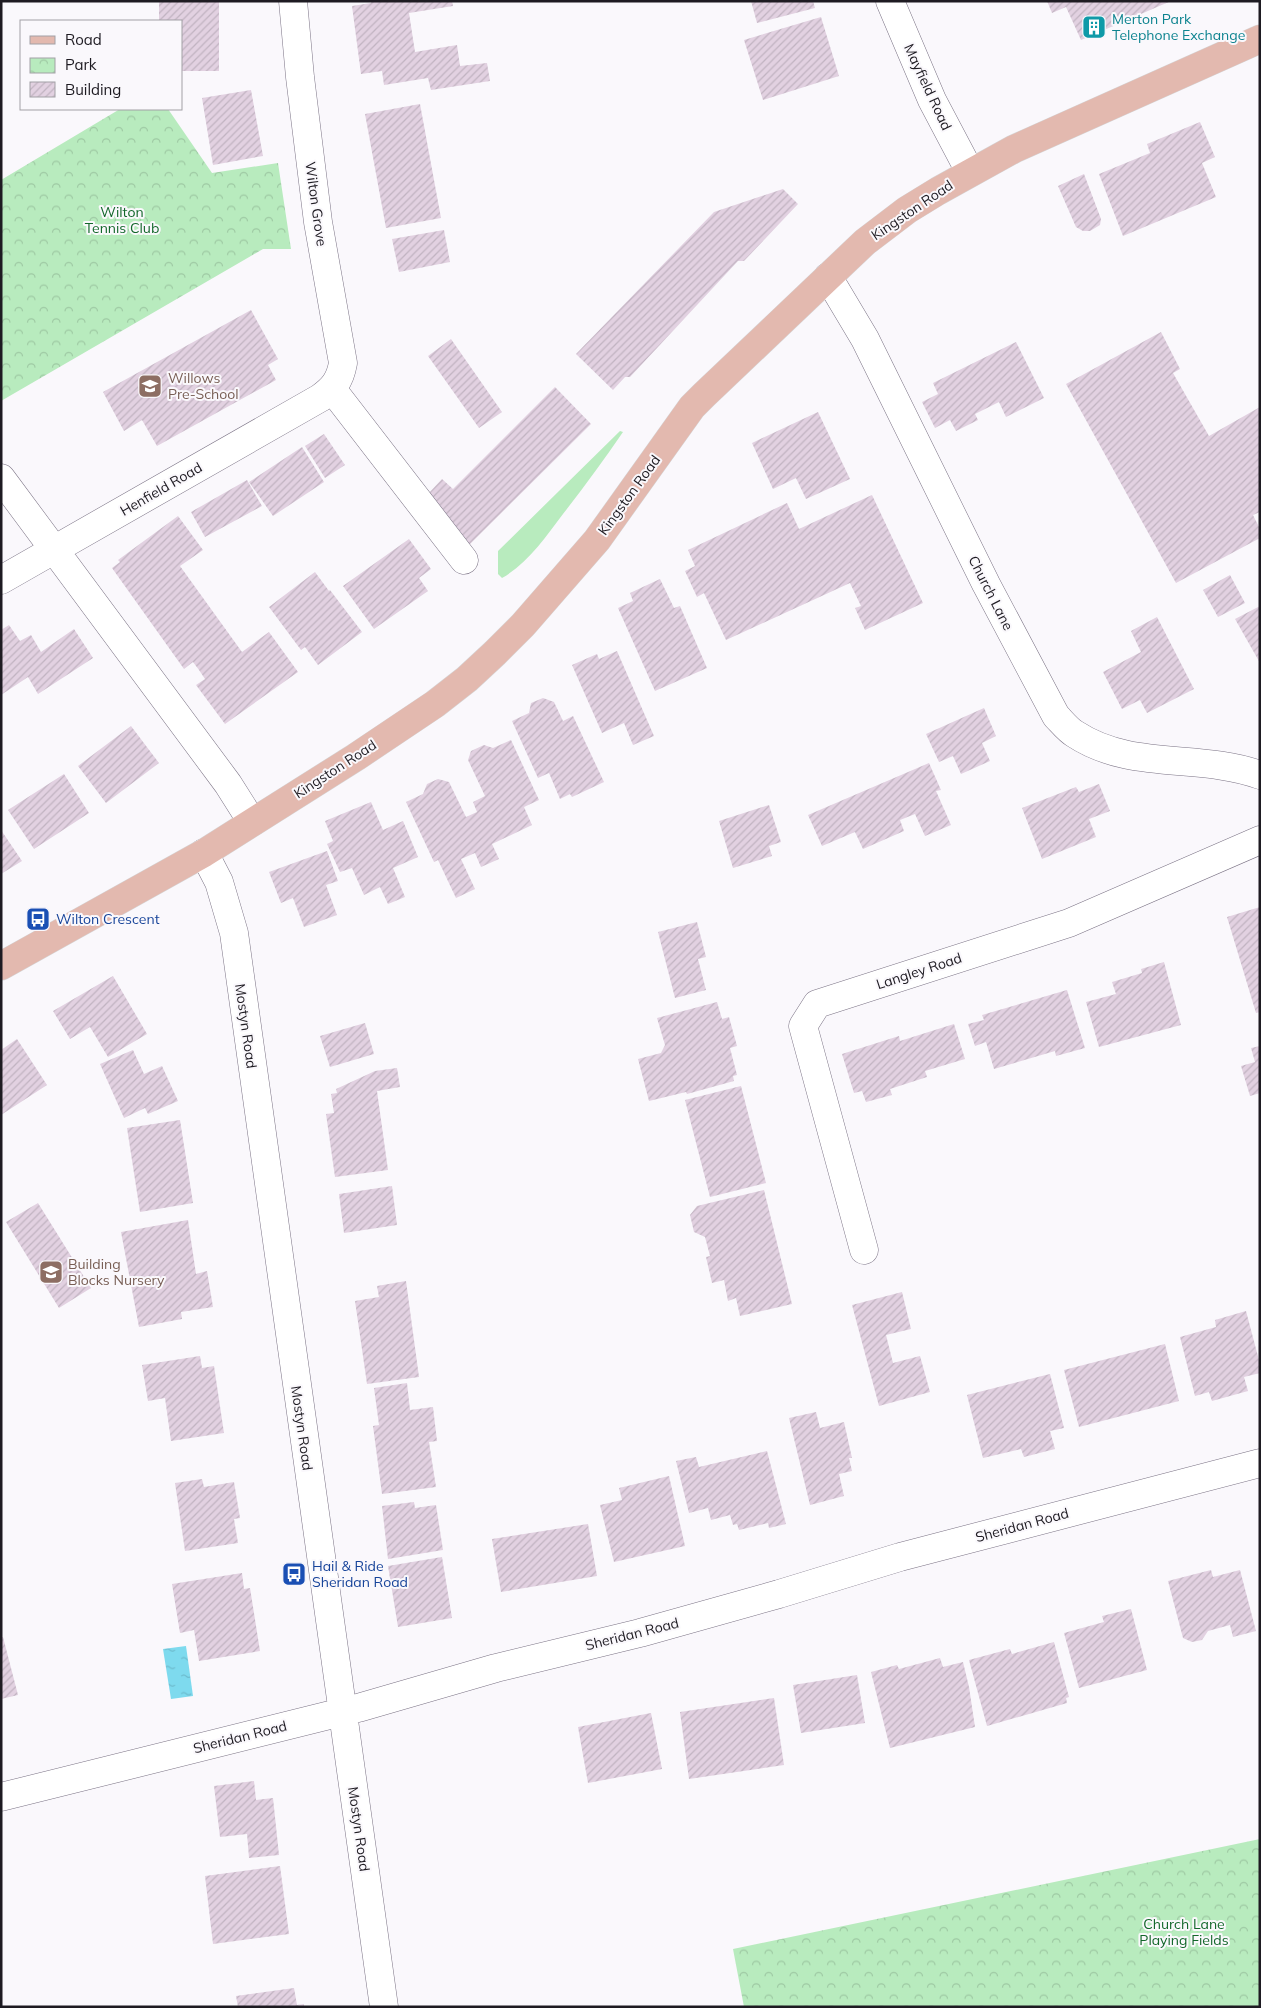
<svg xmlns="http://www.w3.org/2000/svg" width="1261" height="2008" viewBox="0 0 1261 2008" font-family="Mulish,sans-serif">
<style>
.grass{fill:#b8ebbe}
.park{fill:url(#park-crowns)}
.water{fill:url(#water-ripples)}
.building{fill:url(#building-hatch)}
.lines{fill:none;stroke-linecap:round;stroke-linejoin:round}
.minor-casing{stroke:#7b7385;stroke-width:29}
.major-casing{stroke:#d6d6d7;stroke-width:29}
.minor{stroke:#fff;stroke-width:28}
.major{stroke:#e3b9af;stroke-width:28}
.labels{text-anchor:middle;dominant-baseline:central;stroke-width:4;stroke-linejoin:round;paint-order:stroke}
.culture-label{font-size:14px;fill:#0d838f;stroke:#faf8fc;text-anchor:start}
.street-label{font-size:14px;fill:#1e1b22;stroke:#faf8fc}
.park-label{font-size:14px;fill:#12672a;stroke:#faf8fc}
.education-label{font-size:14px;fill:#785e54;stroke:#faf8fc;text-anchor:start}
.transit-label{font-size:14px;fill:#164399;stroke:#faf8fc;text-anchor:start}
</style>
<defs>
<pattern id="park-crowns" width="20" height="18" patternUnits="userSpaceOnUse" patternTransform="scale(1.25)"><rect width="20" height="18" fill="#b8ebbe"/><path d="M2 6a3 3 0 1 1 6 0M12 15a3 3 0 1 1 6 0" fill="none" stroke="#9ec9a3"/></pattern>
<pattern id="water-ripples" width="26" height="14" patternUnits="userSpaceOnUse" patternTransform="scale(1.25)"><rect width="26" height="14" fill="#7edaee"/><path d="M2 4q2-2 4 0t4 0M15 11q2-2 4 0t4 0" fill="none" stroke="#6cbacc"/></pattern>
<pattern id="building-hatch" width="6" height="6" patternUnits="userSpaceOnUse" patternTransform="scale(1.25)"><rect width="6" height="6" fill="#e2d1e1"/><path d="M-1 1l2-2M0 6l6-6M5 7l2-2" fill="none" stroke="#c1b3c1"/></pattern>
</defs>
<rect width="100%" height="100%" fill="#faf8fc"/>
<path class="grass" d="M620,431L623,432C604,460 584,487 563,514C545,538 528,563 502,578L498,574V551Z"/>
<path class="park" d="M120,109H168L212,173L278,163L291,249H263L1,401V180Z
M1260,1839V2007H744L733,1949Z"/>
<path class="water" d="M186,1646L193,1696L171,1699L163,1649Z"/>
<path class="building" d="M159,1H219V71H181V21H159Z
M371,1H452L453,6L409,13L415,52L457,45L460,66L487,63L490,81L431,90L428,78L384,85L382,71L361,74L352,6L371,3Z
M751,1H813L815,8L757,23Z
M1047,1H1171L1081,40L1066,7L1052,13Z
M821,17L839,76L763,100L744,40Z
M251,90L263,156L213,165L202,98Z
M420,104L441,218L386,228L365,114Z
M1200,122L1215,157L1202,163L1216,197L1123,236L1099,174L1150,153L1147,144Z
M1084,174L1101,219L1100,225L1090,231H1083L1076,227L1058,186Z
M783,189L798,204L744,261H738L630,377H625L613,390L576,354L714,212Z
M444,230L450,262L399,272L392,239Z
M251,310L278,359L268,365L276,380L157,446L142,420L124,431L103,392Z
M1161,332L1180,369L1173,373L1209,436L1260,407V512L1253,515L1260,529V538L1176,583L1066,384Z
M451,339L502,412L479,428L428,356Z
M1016,342L1044,398L1006,417L999,402L975,414L978,420L956,431L950,420L935,428L922,402L938,394L933,383Z
M555,387L591,424L468,546L428,494L442,479L453,489Z
M818,412L850,479L806,499L796,478L773,489L752,443Z
M324,434L345,465L325,478L305,446Z
M302,447L324,482L273,516L249,482Z
M247,480L262,506L205,537L191,512Z
M872,495L923,603L865,630L855,608L861,606L850,583L726,640L704,593L697,597L685,571L695,566L688,550L787,503L799,529Z
M178,516L203,550L180,566L242,652L269,632L298,672L225,724L196,685L205,679L199,670L193,662L184,669L112,568L120,562L118,560Z
M409,539L431,569L419,578L428,591L374,629L343,586Z
M315,572L329,591L330,590L362,632L318,665L305,647L301,650L269,607Z
M1230,575L1245,603L1218,617L1203,590Z
M660,579L674,608L680,606L707,668L655,691L618,608L633,601L630,593Z
M1260,606V663L1235,619Z
M1157,617L1194,689L1147,713L1140,700L1122,709L1103,672L1141,652L1131,631Z
M9,625L20,641L31,635L41,652L74,629L93,658L38,694L28,677L1,695V630Z
M617,651L654,736L633,745L624,723L602,733L572,665L597,654L599,659Z
M543,698L554,702L563,721L573,716L604,782L572,797L570,794L560,799L549,773L538,778L512,721L529,713L531,703Z
M984,708L996,736L982,743L990,761L961,774L953,756L939,762L926,734Z
M131,726L159,763L106,803L78,766Z
M511,740L539,800L524,807L532,825L492,844L499,859L481,867L475,853L461,859L475,889L456,898L438,860L434,862L406,802L423,794L427,784L438,779L449,782L466,817L477,812L473,802L485,796L468,760L471,751L484,745L493,748Z
M929,763L941,790L936,791L951,825L925,836L915,814L900,820L904,831L863,849L855,832L822,846L808,815Z
M64,774L89,813L34,849L8,810Z
M1099,784L1110,811L1089,819L1096,837L1042,859L1022,808L1076,787L1079,792Z
M371,802L383,830L403,821L418,857L393,868L405,897L388,904L380,887L364,895L352,868L340,872L327,844L333,841L325,821Z
M769,805L781,842L769,846L772,856L733,868L719,821Z
M1,830L22,861L1,874Z
M327,851L338,881L326,885L337,915L304,927L293,898L281,903L269,872Z
M1260,907V1012L1256,1013L1227,917Z
M697,922L706,957L698,959L706,990L675,998L658,932Z
M1164,962L1181,1025L1099,1047L1086,1002L1116,994L1112,982L1142,973L1141,969Z
M113,976L147,1034L108,1057L90,1027L70,1039L53,1011Z
M1067,990L1085,1048L1056,1056L1055,1051L994,1069L986,1042L975,1046L968,1024L984,1020L982,1015Z
M717,1002L722,1019L729,1017L737,1046L730,1048L737,1075L733,1076L734,1081L687,1094L686,1092L649,1101L638,1059L661,1053L665,1045L657,1018Z
M365,1023L374,1054L330,1067L320,1036Z
M954,1024L965,1059L925,1071L927,1077L890,1089L892,1095L866,1102L862,1091L854,1093L842,1054L899,1036L900,1041Z
M17,1039L47,1085L1,1115V1050Z
M1260,1046V1093L1250,1096L1241,1066L1255,1062L1251,1048Z
M133,1050L144,1074L162,1066L178,1101L148,1114L145,1108L124,1118L100,1064Z
M397,1068L400,1087L377,1091L388,1170L335,1177L326,1114L334,1113L331,1094L337,1093L336,1089L375,1071Z
M741,1086L766,1183L710,1197L685,1100Z
M180,1120L193,1203L140,1212L127,1128Z
M392,1186L397,1225L344,1233L339,1194Z
M764,1190L792,1304L740,1316L736,1298L728,1301L724,1280L712,1283L706,1257L710,1256L705,1237L694,1232L690,1215L697,1206Z
M38,1203L91,1288L59,1308L6,1222Z
M188,1220L196,1274L207,1271L213,1307L181,1312L182,1319L139,1327L121,1232Z
M406,1281L419,1377L367,1384L355,1301L379,1297L377,1286Z
M902,1292L911,1329L886,1335L893,1363L920,1356L930,1392L879,1406L852,1305Z
M1246,1311L1260,1364V1373L1244,1377L1248,1391L1212,1401L1209,1392L1195,1396L1180,1337L1216,1327L1215,1320Z
M1165,1344L1179,1401L1079,1427L1064,1370Z
M200,1356L202,1368L214,1366L224,1433L171,1441L165,1398L148,1401L142,1365Z
M1050,1374L1064,1428L1050,1431L1055,1449L1024,1457L1021,1449L983,1458L967,1395Z
M407,1383L410,1410L433,1407L437,1441L429,1442L436,1487L382,1494L373,1426L379,1425L374,1388Z
M816,1412L820,1428L844,1422L852,1458H849L852,1471L839,1474L844,1496L810,1505L789,1418Z
M767,1451L786,1524L769,1528L768,1523L739,1530L737,1524L733,1525L730,1515L711,1520L708,1508L689,1513L676,1461L696,1457L699,1467Z
M669,1476L685,1546L614,1562L600,1505L622,1500L619,1488Z
M202,1479L204,1487L234,1482L240,1518L234,1519L238,1543L185,1551L175,1483Z
M414,1502L415,1508L436,1505L443,1550L388,1559L382,1506Z
M588,1524L597,1576L501,1592L492,1539Z
M442,1557L452,1618L398,1627L388,1566Z
M1211,1570L1213,1577L1240,1570L1256,1631L1233,1637L1230,1625L1208,1631L1202,1640L1192,1642L1183,1638L1168,1581Z
M242,1573L244,1589L250,1588L260,1651L199,1661L194,1630L180,1633L172,1584Z
M1131,1609L1147,1670L1079,1688L1064,1633L1104,1622L1102,1616Z
M1,1637H3L18,1695L1,1699Z
M1054,1642L1069,1697L1066,1698L1067,1703L987,1726L969,1660L1010,1649L1012,1654Z
M940,1658L943,1667L963,1662L969,1687L975,1727L890,1748L871,1672L897,1665L899,1669Z
M857,1675L865,1723L801,1733L793,1685Z
M774,1698L784,1765L689,1779L680,1712Z
M651,1713L662,1769L588,1783L578,1727Z
M254,1781L256,1800L273,1798L279,1855L249,1858L247,1834L220,1837L214,1786Z
M280,1866L289,1934L213,1944L205,1876Z
M294,1988L297,2005L304,2004V2007H238L236,1996Z"/>
<g class="lines">
<g class="minor-casing">
<path id="minor" d="M890,1L932,100L970,172
M828,277L865,339L986,584L1056,716C1062,722 1068,730 1075,734C1131,771 1200,753 1260,775
M332,389L464,560
M1,478L228,784L252,822
M1,580L320,398C334,388 340,380 343,363L318,222L300,77L293,1
M204,853L219,882L234,933L384,2007
M864,1250L803,1026L817,1004L1069,923L1260,840
M1,1797L358,1708L496,1668L640,1633L779,1594L900,1557L1260,1463"/>
</g>
<g class="major-casing">
<path id="major" d="M1,966L204,853L356,757L435,704L467,679L495,653L523,625L597,540L692,407L704,395L865,242L907,210L938,191L1014,149L1260,39"/>
</g>
<use href="#minor" class="minor"/>
<use href="#major" class="major"/>
</g>
<defs>
<g id="building-square" transform="scale(1.25)"><rect x="-9" y="-9" width="18" height="18" rx="4" fill="#0f9aa8" stroke="#faf8fc"/><path d="M-4-6H4V6H1V3H-1V6H-4ZM-2.5-4.3h1.7v1.8h-1.7ZM.8-4.3h1.7v1.8H.8ZM-2.5-1h1.7V.8h-1.7ZM.8-1h1.7V.8H.8Z" fill="#fff"/></g>
<g id="school-square" transform="scale(1.25)"><rect x="-9" y="-9" width="18" height="18" rx="4" fill="#8d6e63" stroke="#faf8fc"/><path d="M0-5L7-2L0 1L-7-2ZM-4 1L0 2.5L4 1V4Q0 6-4 4Z" fill="#fff"/></g>
<g id="bus-square" transform="scale(1.25)"><rect x="-9" y="-9" width="18" height="18" rx="4" fill="#1a4fb4" stroke="#faf8fc"/><path d="M-5-6H5V4H4V6H2V4H-2V6H-4V4H-5ZM-3.5-4V0h7V-4ZM-3.5 1.2v1.5H-2V1.2ZM2 1.2v1.5H3.5V1.2Z" fill="#fff"/></g>
</defs>
<g fill-rule="evenodd">
<use href="#building-square" x="1094" y="27"/>
<use href="#school-square" x="150" y="386"/>
<use href="#bus-square" x="38" y="919"/>
<use href="#school-square" x="51" y="1272"/>
<use href="#bus-square" x="294" y="1574"/>
</g>
<g class="labels">
<g class="culture-label">
<text x="1112" y="19">Merton Park<tspan x="1112" dy="16">Telephone Exchange</tspan></text>
</g>
<g class="street-label">
<text transform="translate(928 87) rotate(65)">Mayfield Road</text>
<text transform="translate(316 204) rotate(82)">Wilton Grove</text>
<text transform="translate(912 210) rotate(-34)">Kingston Road</text>
<text transform="translate(161 489) rotate(-30)">Henfield Road</text>
<text transform="translate(629 495) rotate(-54)">Kingston Road</text>
<text transform="translate(991 593) rotate(63)">Church Lane</text>
<text transform="translate(335 769) rotate(-33)">Kingston Road</text>
<text transform="translate(919 971) rotate(-18)">Langley Road</text>
<text transform="translate(246 1026) rotate(82)">Mostyn Road</text>
<text transform="translate(302 1428) rotate(82)">Mostyn Road</text>
<text transform="translate(1022 1525) rotate(-15)">Sheridan Road</text>
<text transform="translate(632 1634) rotate(-14)">Sheridan Road</text>
<text transform="translate(240 1737) rotate(-14)">Sheridan Road</text>
<text transform="translate(359 1829) rotate(82)">Mostyn Road</text>
</g>
<g class="park-label">
<text x="122" y="212">Wilton<tspan x="122" dy="16">Tennis Club</tspan></text>
<text x="1184" y="1924">Church Lane<tspan x="1184" dy="16">Playing Fields</tspan></text>
</g>
<g class="education-label">
<text x="168" y="378">Willows<tspan x="168" dy="16">Pre-School</tspan></text>
<text x="68" y="1264">Building<tspan x="68" dy="16">Blocks Nursery</tspan></text>
</g>
<g class="transit-label">
<text x="56" y="919">Wilton Crescent</text>
<text x="312" y="1566">Hail &amp; Ride<tspan x="312" dy="16">Sheridan Road</tspan></text>
</g>
</g>
<rect width="1261" height="2008" fill="none" stroke="#1e1b22" stroke-width="5"/>
<rect x="20" y="20" width="162" height="90" fill="#faf8fc" stroke="#a2a0a5"/>
<rect x="30" y="36" width="25" height="8" fill="#e3b9af" stroke="#a2a0a5"/>
<text x="65" y="45" font-size="15" fill="#1e1b22">Road</text>
<rect x="30" y="58" width="25" height="15" fill="url(#park-crowns)" stroke="#a2a0a5"/>
<text x="65" y="70" font-size="15" fill="#1e1b22">Park</text>
<rect x="30" y="82" width="25" height="15" fill="url(#building-hatch)" stroke="#a2a0a5"/>
<text x="65" y="95" font-size="15" fill="#1e1b22">Building</text>
</svg>
